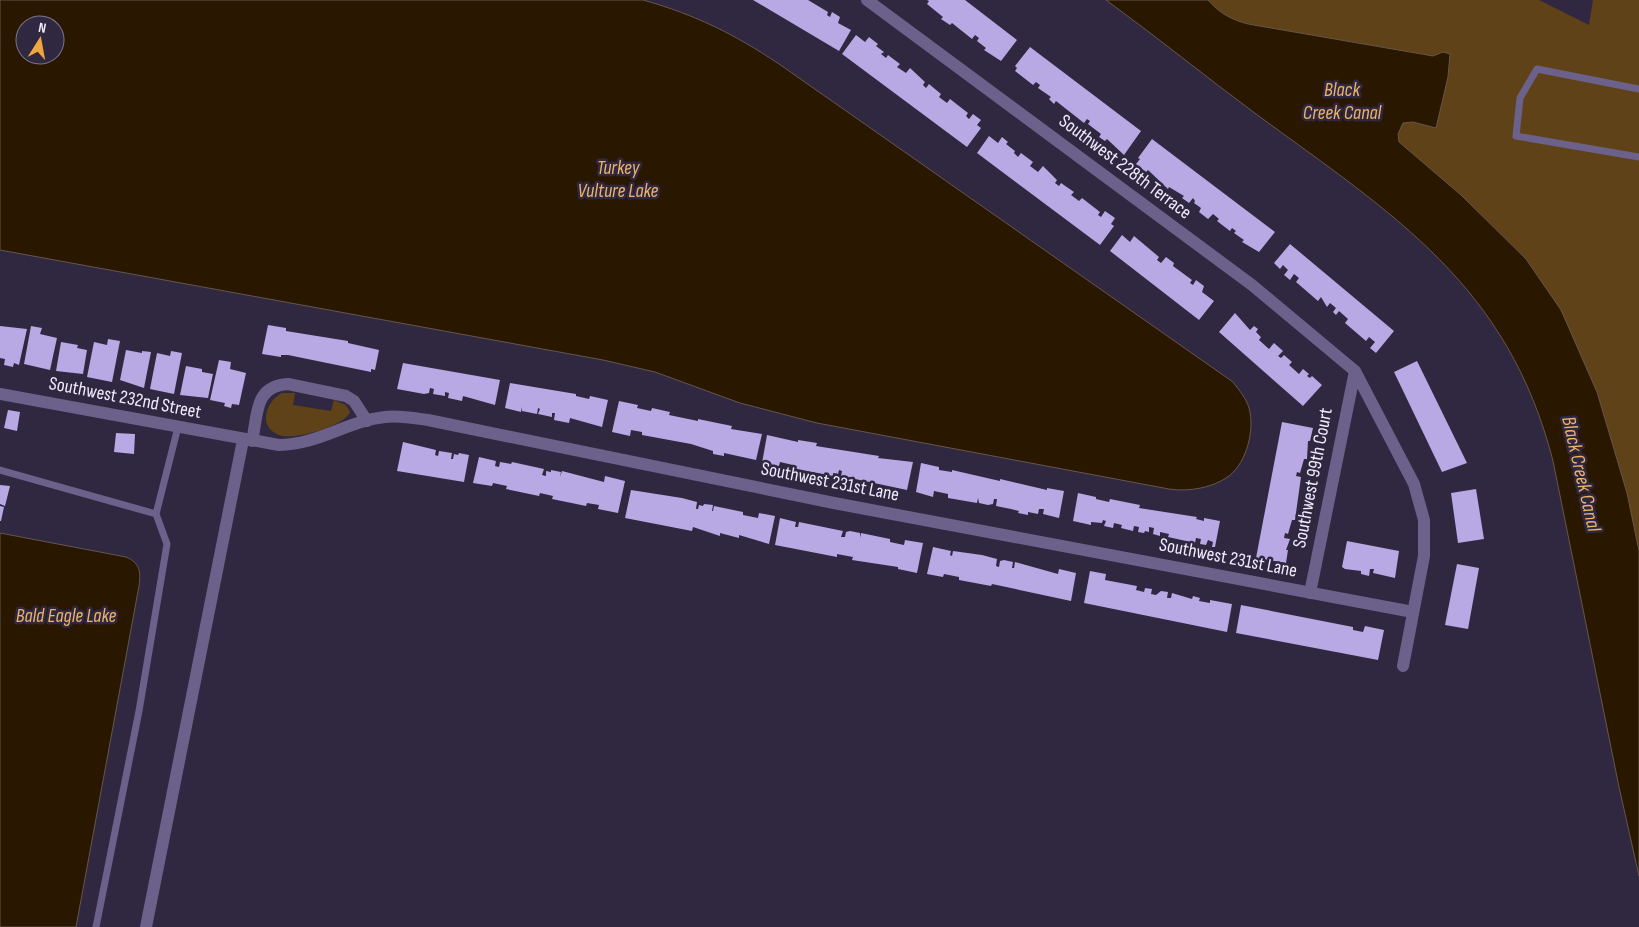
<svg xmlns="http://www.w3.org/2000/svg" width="1639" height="927" viewBox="0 0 1639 927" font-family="'Sofia Sans Condensed',sans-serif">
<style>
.green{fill:#604219}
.water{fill:#2a1700;stroke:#65574c;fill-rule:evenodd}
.building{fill:#b8a8e4}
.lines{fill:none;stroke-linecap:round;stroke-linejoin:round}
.service{stroke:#6c618a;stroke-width:7}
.minor{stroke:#6c618a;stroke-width:12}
.labels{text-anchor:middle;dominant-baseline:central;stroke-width:5;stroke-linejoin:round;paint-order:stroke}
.street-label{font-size:19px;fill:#f0ecfd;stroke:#2f2840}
.water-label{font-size:20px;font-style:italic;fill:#edb366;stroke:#2f2840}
</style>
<rect width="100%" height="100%" fill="#2f2840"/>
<path class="green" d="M1208,0H1539L1589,25L1593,0H1639V551L1627,493L1597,392L1526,259L1461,195L1399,142L1398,134L1403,123L1413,122L1436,128L1443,52L1433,56L1248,24C1232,20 1219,13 1208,0Z
M282,393H295L293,405L331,411L334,400L346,405L350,412C345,426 293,441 279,435C257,427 266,401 282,393Z"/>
<path class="water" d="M0,0H643C696,15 734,34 779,64L1233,382C1239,390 1246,398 1249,408C1255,429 1247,462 1229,476C1213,488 1188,492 1169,489L817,423L740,403L655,372L603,360L0,250ZM25,25H55V55H25Z
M1106,0H1208C1219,13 1232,20 1248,24L1433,56L1443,52L1450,54L1448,77L1436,128L1413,122L1403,123L1398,134L1399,142L1461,195L1526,259L1561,310L1597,392L1627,493L1639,551V876L1619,787L1553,461C1508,285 1394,215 1256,114C1206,77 1157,37 1106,0Z
M0,533L126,557C140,563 141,572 139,586L76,927H0Z"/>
<path class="building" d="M753,0H808L828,12L827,15L830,17L832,12L840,17L838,23L851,30L839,51Z
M927,0H965L1017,40L1001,61L984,50L986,48L977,41L979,38L975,35L972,39L952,23L950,25L941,19L943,17L927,4L929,1Z
M856,35L865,42L869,37L878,44L876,46L884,52L881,54L886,58L888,55L900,64L897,67L906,73L910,68L925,82L923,85L926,88L929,84L941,94L939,97L947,103L950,99L968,113L966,116L969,119L973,114L981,120L977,125L981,128L967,147L842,54Z
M1030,47L1141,131L1124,155L1107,139L1105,141L1099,137L1101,134L1088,124L1090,121L1087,119L1084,123L1056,101L1054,104L1049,99L1051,97L1038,88L1040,85L1036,82L1033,85L1015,71L1017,68L1015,66Z
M989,136L998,143L1002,137L1008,142L1006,144L1015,151L1014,153L1018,157L1021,153L1033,162L1030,166L1038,172L1043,166L1057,180L1055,183L1059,186L1061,183L1074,192L1071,195L1079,201L1082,198L1100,212L1098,215L1101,217L1105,211L1115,218L1111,224L1114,226L1100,245L977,153Z
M1152,139L1275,232L1259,252L1242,242L1244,240L1234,233L1236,231L1232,228L1230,231L1217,221L1219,219L1213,214L1208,219L1199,212L1201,208L1194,203L1195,201L1193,198L1189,203L1182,198L1184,196L1169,187L1168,189L1148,170L1146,172L1136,164L1140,159L1138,158Z
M1122,235L1130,242L1134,236L1159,257L1157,260L1161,263L1166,257L1174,263L1173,266L1192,280L1190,283L1193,285L1196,280L1204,286L1202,292L1214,301L1199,320L1110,251Z
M1290,244L1394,331L1376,353L1370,348L1375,342L1369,337L1366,341L1345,323L1348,319L1339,311L1336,315L1333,312L1336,308L1330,303L1327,307L1321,297L1318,301L1296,282L1299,278L1294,274L1290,280L1284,275L1288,270L1283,265L1280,269L1274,263Z
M1235,313L1250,330L1254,326L1258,329L1256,332L1261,337L1259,340L1269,349L1274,343L1283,351L1278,356L1281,358L1284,355L1292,362L1289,365L1299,374L1303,369L1309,374L1307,376L1310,378L1312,376L1322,385L1303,406L1219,332Z
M268,325L286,328V331L348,341V343L379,350L375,370L371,369V372L288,355H281V357L262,354Z
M0,326L27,329L19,365L14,363L13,367L4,365L5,359L0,358Z
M31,326L42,328L40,334L57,338L50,370L24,364Z
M108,339L120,341L112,382L87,377L94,342L107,345Z
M61,342L78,345L77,348L87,350L83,374L56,371Z
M126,350L142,353V351L151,352L144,388L120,380Z
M171,351L182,353L174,394L150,389L157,353L170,356Z
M219,360L231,362L230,369L246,373L239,405L232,404L231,408L224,406L225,403L210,400Z
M1417,361L1467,463L1442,472L1394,372Z
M403,363L500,380L495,405L463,396L462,401L448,398L449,393L445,392V396L433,394L434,389L430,388L429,393L424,394L397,389Z
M186,366L202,369V372L213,374L208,398L180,395Z
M510,383L576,394V396L589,399L590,396L608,400L602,427L570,418L569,423L554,420L555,413H552V417L538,414L540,409L538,408L537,414L522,411V407L521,412L505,408Z
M619,401L638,405L637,408L651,411L652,408L670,412L669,415L698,421V419L732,426L731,429L762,434L756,460L724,453V456L713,454V451L691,444L642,435V432L631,430L630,436L612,432Z
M8,410L20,412L17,431L4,428Z
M1282,422L1313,428L1310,441H1308L1307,459H1304L1300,473L1297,472L1296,476L1301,477L1295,520H1292L1288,534L1285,533L1284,538L1290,539L1286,550H1288L1286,563L1256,558Z
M116,433L135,434L134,454L114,452Z
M767,435L798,442V440L817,443L816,446L879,456L878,458L913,462L907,490L841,476L842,471L839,470L838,474L833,473V476L792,468L793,465L780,462L779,466L762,463Z
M403,442L436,450L435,455L438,456L439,451L452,453L451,459H453L454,454L458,455L459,453L469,455L464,482L397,471Z
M479,457L496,461L495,466L499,467L500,462L511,464L512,462L544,469L542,475L546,476V471L551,472V470L561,472L560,477L562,471L604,482L605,476L625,481L618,513L598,509L599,505L587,503L586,506L552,499L553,496L540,493L539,496L506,489L507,486L493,483L492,486L473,483Z
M921,463L939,467V470L952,472V470L1000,481V479L1047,490V488L1064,491L1059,518L1043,514L1044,509H1039L1038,514L1028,512V515L1018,513L1019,511L1011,509L996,506L997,499H994L993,504L988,505L979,503L978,498L977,503L948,498V494L934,491L933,497L916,492Z
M0,485L10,486L5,506L0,504Z
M1476,489L1484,539L1458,543L1451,493Z
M631,490L682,498L697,502L696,509H698L699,505L703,506L704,504L713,505L712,511H713L714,506L743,512V515L758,518L759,513L775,516L769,544L739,535V538L720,533V536L693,527L692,531L625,518Z
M1078,493L1096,497V499L1109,502L1110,499L1140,505L1139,508L1197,517L1196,519L1204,521V518L1220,521L1215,547H1212L1213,542L1208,540L1206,545L1200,544L1201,539L1196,538L1195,543L1168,537L1169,534L1160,532V536L1153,534L1154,528L1149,527V532L1145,531L1144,533L1138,532L1139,527L1134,526L1133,531L1121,528L1122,525L1114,523L1113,528L1104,526L1106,521L1103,520L1102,523L1091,522V525L1073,521Z
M0,506L4,507L1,521H0Z
M780,518L796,522L795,527H798L799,522L843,531L841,537H845L846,532L850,531L860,533V538L861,533L890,539V542L904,545L905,540L923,543L917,573L898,569V567L852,560L853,557L837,554V557L775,545Z
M1347,541L1399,551L1395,578L1373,573L1374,569H1370L1369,576L1361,574V571L1345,569L1342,567Z
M933,547L951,551L950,555L952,556L953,551L982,555L997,559L996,566L999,567L1000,561L1004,560L1013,562L1012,568H1014L1015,562L1058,574L1059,569L1076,573L1071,601L992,584L991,586L959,580V577L944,574L943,577L927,574Z
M1457,564L1479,568L1468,629L1445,625Z
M1090,571L1106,574L1105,580L1137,586L1136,590L1144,592L1145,588L1152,589L1151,594L1156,595L1161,591L1168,592L1167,598H1171L1172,593L1192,599L1193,596L1200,598L1199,601L1210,603V600L1232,604L1227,632L1084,603Z
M1241,605L1353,627V630L1363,632L1365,626L1384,630L1378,660L1236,633Z"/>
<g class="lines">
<path class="service" d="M1639,89L1537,69L1520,98L1516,136L1639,157
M0,470L156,514
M96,927L139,711L167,544L156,514L178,427"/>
<path class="minor" d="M867,0L1252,285L1355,371L1414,484L1424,520V556L1403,666
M0,394L279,445C320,444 347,421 385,417C399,415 414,418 428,420L834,503L1413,612
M252,441C258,414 254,386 288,384L346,396L354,401L367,421
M1310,593L1355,371
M146,927L243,440"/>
</g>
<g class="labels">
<g class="street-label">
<text transform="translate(1125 167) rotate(37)">Southwest 228th Terrace</text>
<text transform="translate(125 398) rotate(11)">Southwest 232nd Street</text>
<text transform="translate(1313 478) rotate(-79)">Southwest 99th Court</text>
<text transform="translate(830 482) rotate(11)">Southwest 231st Lane</text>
<text transform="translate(1228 558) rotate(11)">Southwest 231st Lane</text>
</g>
<g class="water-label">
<text x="1342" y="90">Black<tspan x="1342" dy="23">Creek Canal</tspan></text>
<text x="618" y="168">Turkey<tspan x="618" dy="23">Vulture Lake</tspan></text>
<text transform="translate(1581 474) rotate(77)">Black Creek Canal</text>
<text x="66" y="616">Bald Eagle Lake</text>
</g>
</g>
<g transform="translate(40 40) rotate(11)"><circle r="24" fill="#2f2840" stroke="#7c768c"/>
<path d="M0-4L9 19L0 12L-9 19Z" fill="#efa73d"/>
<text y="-8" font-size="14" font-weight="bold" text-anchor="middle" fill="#f0ecfd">N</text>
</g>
</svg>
